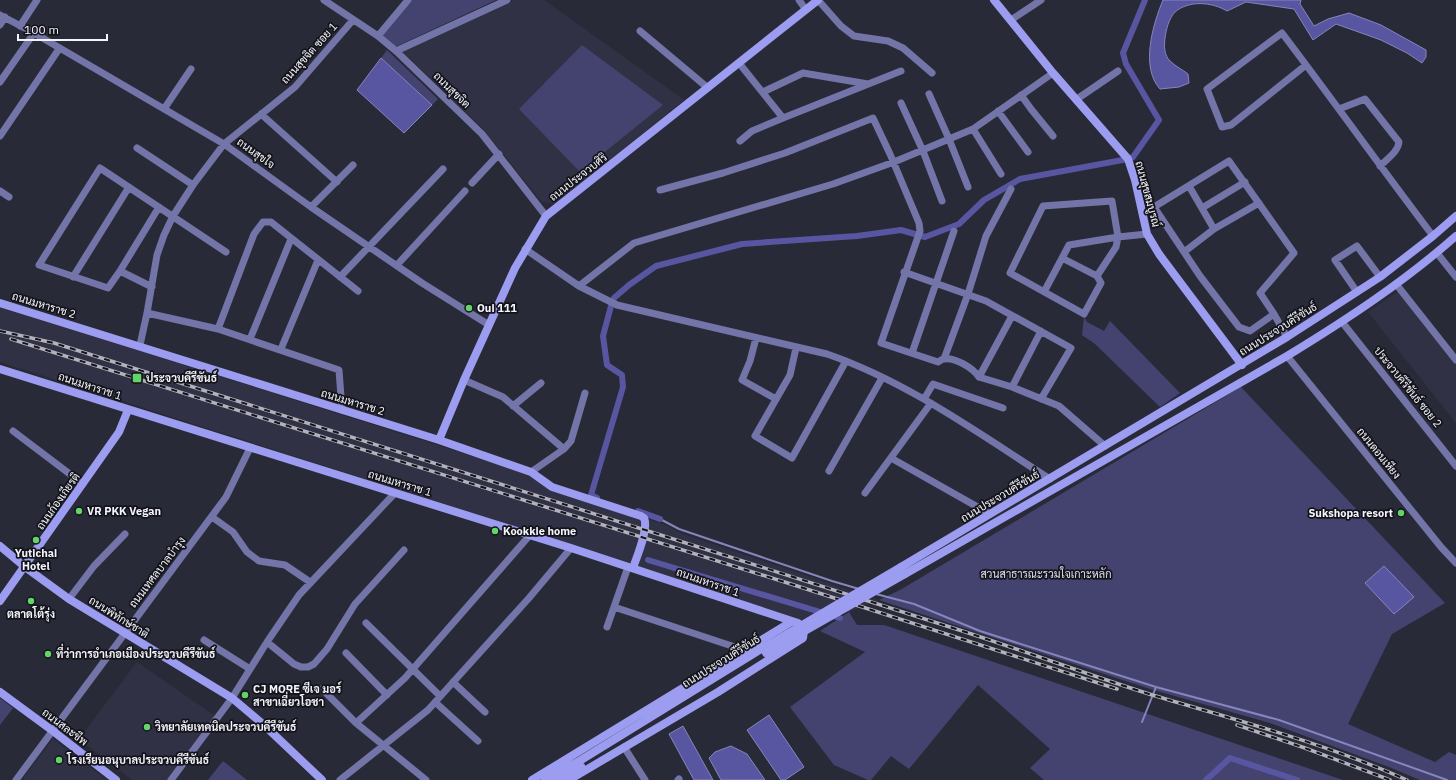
<svg xmlns="http://www.w3.org/2000/svg" width="1456" height="780" viewBox="0 0 1456 780" font-family="'IBM Plex Sans',Sarabun,sans-serif">
<style>
.built{fill:#313145}
.green{fill:#444370}
.water{fill:#5855a1;stroke:#8685bd}
.lines{fill:none;stroke-linecap:round;stroke-linejoin:round}
.stream{stroke:#8685bd;stroke-width:2}
.canal{stroke:#5855a1;stroke-width:6}
.street{stroke:#7374a8;stroke-width:7}
.secondary{stroke:#9c9cf0;stroke-width:8}
.rail-casing{stroke:#b1b2bc;stroke-width:3.5}
.rail{stroke:#131319;stroke-width:2;stroke-dasharray:6;stroke-linecap:butt}
.secondary-bridge{stroke:#9c9cf0;stroke-width:8}
.poi-dot{fill:#64d468;stroke:#131319;stroke-width:1.5}
.labels{text-anchor:middle;dominant-baseline:central;stroke-width:3.5;stroke-linejoin:round;paint-order:stroke}
.street-label{font-size:11px;fill:#f3f4fd;stroke:#131319}
.poi-label{font-size:11px;font-weight:bold;fill:#f3f4fd;stroke:#131319;text-anchor:start}
.park-label{font-size:11px;fill:#dddef4;stroke:#131319}
</style>
<rect width="100%" height="100%" fill="#292a38"/>
<path class="built" d="M514,0H544L684,100L556,203L542,202L483,129L402,51Z
M1399,291L1456,365V423L1368,312Z
M0,307L526,473L550,490L666,525L680,533L879,600L849,612L799,620L479,515L0,362Z
M137,662L215,716L167,780H132L79,739Z
M53,739L107,780H22Z"/>
<path class="green" d="M410,0H496L395,47L382,35Z
M582,45L663,105L580,172L519,109Z
M387,50L438,99L432,105L381,58Z
M1084,317L1087,322L1104,331L1110,321L1180,393L1160,407L1095,344L1082,335Z
M1241,387L1445,603L1392,634L1348,724L1435,762L1449,752L1456,755V780H1420L1389,767L1270,723L1150,689L879,600L900,590Z
M849,612L857,625H884L1343,780H1044L1030,768L1050,749L978,685L909,769L891,756L871,780H868L834,765L790,707L865,652L820,631Z
M0,698L13,708L0,725Z
M223,761L247,780H208Z"/>
<path class="water" d="M1163,0H1301L1300,4L1314,26L1328,19L1349,13L1381,25L1426,50V57L1422,63L1407,53L1381,40L1336,24L1313,40L1294,9L1246,2L1227,11C1212,2 1189,0 1175,12C1169,18 1166,30 1165,38C1164,46 1164,55 1170,61C1175,66 1183,70 1188,74L1189,83L1179,87L1160,89C1140,67 1153,24 1163,0Z
M381,58L432,105L404,133L357,90Z
M1384,566L1414,597L1394,614L1365,583Z
M769,715L804,767L785,780H781L747,730Z
M683,726L713,780H694L669,734Z
M731,746L747,754L765,780H721L709,758L715,752Z"/>
<g class="lines">
<path class="stream" d="M660,519L679,529L832,581L859,589
M876,594L914,604L980,631L1156,687L1142,722
M1156,687L1279,720L1447,780"/>
<path class="canal" d="M597,498L591,495L623,387L622,375L607,365L603,336L611,306L614,298L629,285L656,266L742,244L857,236L901,230L925,237L959,224L984,200L1020,179L1128,159L1133,157L1159,120L1126,64L1123,53L1145,0
M638,511L660,519
M648,560L840,618
M1206,780L1230,758L1297,780"/>
<path class="street" d="M324,0L378,36L396,51L482,134L546,216
M799,0L806,10
M818,0L841,26L854,36L888,41L903,48L932,73
M0,15L34,33L224,144L311,207L422,283L489,325
M1011,20L1041,0
M0,25L5,17
M20,26L37,0
M640,31L708,88
M378,36L408,0
M396,51L507,0
M739,63L783,118L901,71
M1306,65L1231,125L1222,127L1207,89L1282,33C1333,100 1382,169 1433,236
M0,82L34,33
M763,92L803,73L868,84
M929,94L949,139L968,187
M1021,95L1031,109L1053,136
M1077,99L1118,71
M901,103L923,151L942,201
M164,109L191,69
M1339,109L1365,99L1399,142C1398,152 1387,159 1380,166
M998,111L1028,152
M261,114L337,182
M973,129L1001,174
M0,136L59,49
M740,141L752,131L783,118
M137,148L193,185
M472,183L499,154
M1189,186L1214,229
M660,190L723,173L785,153L873,118L890,154L919,223L920,231L881,343L938,362C940,361 942,359 944,359C955,357 973,368 979,377
M0,191L9,197
M1112,201L1118,237L1116,247L1097,276L1101,283L1084,314L1010,273L1043,206Z
M311,207L353,165
M1202,208L1245,182
M525,249L579,286L617,305L827,354C908,382 978,433 1050,479
M1184,252L1214,229L1259,203
M1437,253L1456,277
M1062,258L1097,276
M397,265L465,191
M120,271L108,288L39,265L100,168L226,252
M904,272L986,301L1071,348L1041,399
M73,277L129,187
M340,277L443,169
M1396,284L1456,360
M579,286L634,243L833,184L894,162L973,129L1053,73
M152,287L120,271L159,207
M1044,292L1069,245L1118,237L1147,234
M1357,292L1335,260L1357,246L1380,277
M147,313L218,329L339,370L342,410
M1274,314L1250,331L1239,327L1200,276L1154,207L1229,161L1294,253L1260,293L1274,314L1287,337
M1012,316L979,377L1012,387L1059,406L1105,446
M1342,322L1456,466
M218,329L254,234L263,222H271L358,291
M756,338L750,361L742,380L776,399
M250,339L291,239
M140,345L147,313L157,255L164,235L173,216L193,185L224,144L295,87L353,20
M796,348L790,375L755,436L792,458L846,361
M281,349L318,260
M912,353L954,231
M1287,356L1441,547L1456,563
M944,359L968,294L986,236L1011,189
M464,380L503,397L564,449
M1012,387L1041,331
M924,399L933,384L1003,408
M513,406L541,383
M13,431L83,484
M891,458L990,514
M829,471L882,378
M531,472L564,449L571,441L585,393
M865,493L931,403
M212,517L233,532L247,552L259,561L285,565L310,582
M628,567L614,607L744,650
M69,599L94,566L125,534
M366,623L440,696
M607,627L614,607
M204,640L250,669
M267,642L294,664L301,667H308L314,664L327,649L355,604L404,550
M346,653L387,695
M453,682L485,712
M322,689L356,723L426,780
M435,702L478,741
M356,723L405,678L530,535
M624,747L645,780
M16,780L226,497L250,448
M171,780L232,698L267,642L299,595L395,493
M340,780L428,710L529,598L571,548
M678,780L679,779"/>
<path class="secondary" d="M994,0L1053,73L1128,159L1135,180L1147,234L1159,254L1242,365
M0,303L439,440L531,472L552,487L641,516L644,518C649,529 637,556 633,568
M0,369L571,548L798,623L804,631L803,638L718,692L569,780
M439,440L464,380L515,268L546,216L818,0
M0,546L25,567L69,599L232,698L264,725L322,780
M901,567L1287,337L1380,277L1433,236L1456,216
M905,574L1287,356C1346,320 1404,282 1456,236
M0,601L119,432L128,410
M0,692L53,731L116,780
M532,780L791,622
M545,780L581,760L763,648
M558,780L581,766"/>
<g class="rail-casing">
<path id="rail" d="M0,331L54,343C353,438 654,532 953,628C1019,649 1083,673 1149,694C1236,720 1324,743 1407,780
M11,339L794,585L1117,689
M1237,725L1305,748L1390,780"/>
</g>
<use href="#rail" class="rail"/>
<path class="secondary-bridge" d="M763,648L901,567
M766,653L905,574"/>
</g>
<g class="poi-dot">
<circle cx="469" cy="308" r="4"/>
<rect x="132" y="373" width="10" height="10" rx="2"/>
<circle cx="79" cy="511" r="4"/>
<circle cx="1401" cy="513" r="4"/>
<circle cx="495" cy="531" r="4"/>
<circle cx="36" cy="540" r="4"/>
<circle cx="31" cy="601" r="4"/>
<circle cx="48" cy="654" r="4"/>
<circle cx="245" cy="695" r="4"/>
<circle cx="147" cy="727" r="4"/>
<circle cx="59" cy="760" r="4"/>
</g>
<g class="labels">
<g class="street-label">
<text transform="translate(309 53) rotate(-48)">ถนนสุขจิต ซอย 1</text>
<text transform="translate(452 90) rotate(44)">ถนนสุขจิต</text>
<text transform="translate(256 153) rotate(36)">ถนนสุขใจ</text>
<text transform="translate(578 177) rotate(-38)">ถนนประจวบศิริ</text>
<text transform="translate(1148 194) rotate(75)">ถนนสุขสมบูรณ์</text>
<text transform="translate(44 305) rotate(17)">ถนนมหาราช 2</text>
<text transform="translate(1278 329) rotate(-32)">ถนนประจวบคีรีขันธ์</text>
<text transform="translate(90 386) rotate(18)">ถนนมหาราช 1</text>
<text transform="translate(1408 387) rotate(51)">ประจวบคีรีขันธ์ ซอย 2</text>
<text transform="translate(353 402) rotate(17)">ถนนมหาราช 2</text>
<text transform="translate(1379 453) rotate(51)">ถนนดอนเหียง</text>
<text transform="translate(400 483) rotate(17)">ถนนมหาราช 1</text>
<text transform="translate(1000 496) rotate(-31)">ถนนประจวบคีรีขันธ์</text>
<text transform="translate(58 501) rotate(-55)">ถนนก้องเกียรติ</text>
<text transform="translate(157 572) rotate(-53)">ถนนเทศลบาลบำรุง</text>
<text transform="translate(708 582) rotate(19)">ถนนมหาราช 1</text>
<text transform="translate(119 617) rotate(32)">ถนนพิทักษ์ชาติ</text>
<text transform="translate(721 661) rotate(-32)">ถนนประจวบคีรีขันธ์</text>
<text transform="translate(65 727) rotate(37)">ถนนสละชีพ</text>
</g>
<g class="poi-label">
<text x="477" y="308">Oui 111</text>
<text x="146" y="378">ประจวบคีรีขันธ์</text>
<text x="87" y="511">VR PKK Vegan</text>
<text x="1393" y="513" text-anchor="end">Sukshopa resort</text>
<text x="503" y="531">Kookkie home</text>
<text x="36" y="553" text-anchor="middle">Yutichai<tspan x="36" dy="13">Hotel</tspan></text>
<text x="31" y="614" text-anchor="middle">ตลาดโต้รุ่ง</text>
<text x="56" y="654">ที่ว่าการอำเภอเมืองประจวบคีรีขันธ์</text>
<text x="253" y="689">CJ MORE ซีเจ มอร์<tspan x="253" dy="13">สาขาเฉี่ยวโอชา</tspan></text>
<text x="155" y="727">วิทยาลัยเทคนิคประจวบคีรีขันธ์</text>
<text x="67" y="760">โรงเรียนอนุบาลประจวบคีรีขันธ์</text>
</g>
<g class="park-label">
<text x="1046" y="574">สวนสาธารณะรวมใจเกาะหลัก</text>
</g>
</g>
<path d="M18 34v6h89v-6" fill="none" stroke="#f3f4fd" stroke-width="2"/>
<text x="24" y="34" font-size="12" fill="#f3f4fd" stroke="#131319" stroke-width="3" paint-order="stroke">100 m</text>
</svg>
